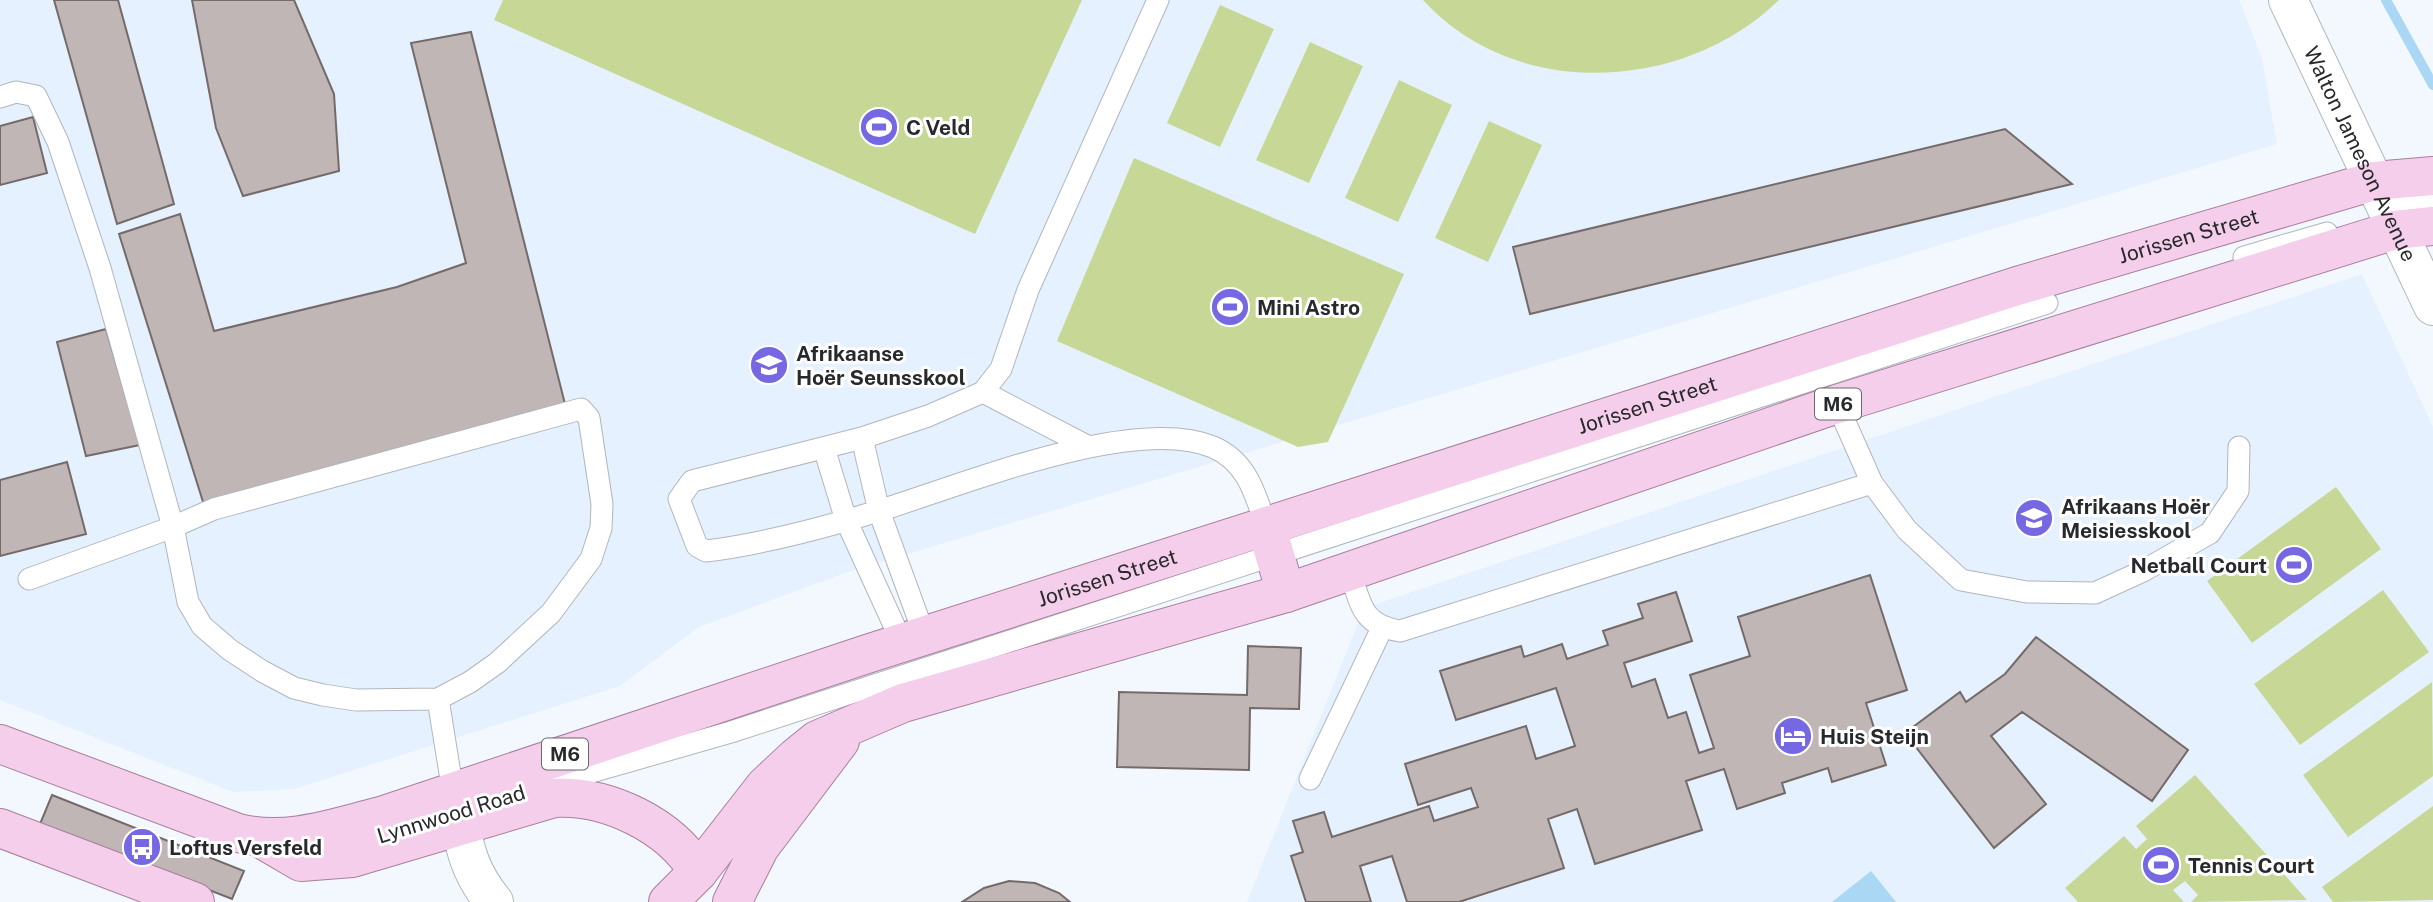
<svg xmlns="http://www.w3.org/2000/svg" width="2433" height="902" viewBox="0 0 2433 902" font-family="'Public Sans',sans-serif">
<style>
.built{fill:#e5f1fe}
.green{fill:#c7d896}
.water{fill:#aad8f4}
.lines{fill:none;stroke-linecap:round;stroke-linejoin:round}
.stream{stroke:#aad8f4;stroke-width:10}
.building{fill:#c0b6b5;stroke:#746b69;stroke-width:2}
.service-casing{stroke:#b0b6bd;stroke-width:23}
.minor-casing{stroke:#b0b6bd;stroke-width:40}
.tertiary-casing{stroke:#b0b6bd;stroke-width:40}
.primary-casing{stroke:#a87f9e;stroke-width:40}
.service{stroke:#fff;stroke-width:21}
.minor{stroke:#fff;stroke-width:38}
.tertiary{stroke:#fff;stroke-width:38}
.primary{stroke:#f4ceea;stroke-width:38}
.labels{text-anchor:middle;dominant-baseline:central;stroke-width:6;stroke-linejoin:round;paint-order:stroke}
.shield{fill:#fff;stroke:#68696b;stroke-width:2}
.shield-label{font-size:19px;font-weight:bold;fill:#27292c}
.poi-label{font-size:21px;font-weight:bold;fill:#27292c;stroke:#fff;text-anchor:start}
.street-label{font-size:21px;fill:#27292c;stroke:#fff}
</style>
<rect width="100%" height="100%" fill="#f3f8fe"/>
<path class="built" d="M0,0H2239L2262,58L2277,144L848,572L699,627L620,686L294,789L233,792L0,700Z
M2362,274L2433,427V902H1247L1364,608Z"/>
<path class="green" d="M503,0H1082L975,234L494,20Z
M1423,0H1779C1685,92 1516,102 1423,0Z
M1220,5L1274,29L1220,147L1167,123Z
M1310,42L1363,66L1309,183L1256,160Z
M1399,80L1452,105L1398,222L1345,198Z
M1489,121L1542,145L1488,262L1435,238Z
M1134,158L1404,274L1328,442L1298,447L1057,341Z
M2336,487L2381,549L2252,643L2207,581Z
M2383,590L2429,652L2300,745L2254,684Z
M2432,682L2433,776L2348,837L2303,775Z
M2195,775L2307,900L2191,902L2198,895L2185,881L2173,890L2184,902H2078L2065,888L2124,836L2136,849L2147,839L2136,826Z
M2433,806V900L2333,902L2322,887Z"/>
<path class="water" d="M1871,871L1896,902H1832Z"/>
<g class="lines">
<path class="stream" d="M2386,0L2433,85"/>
</g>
<path class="building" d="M54,0H118L174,204L117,224Z
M192,0H294L334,94L339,171L243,196L216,128Z
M471,32L565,404L204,505L119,234L180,214L214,331L397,287L466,263L411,43Z
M33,117L47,173L0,185V126Z
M2005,129L2072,184L1530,314L1513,247Z
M106,329L140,445L86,456L57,342Z
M67,462L86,534L0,556V480Z
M1870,575L1907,690L1866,703L1886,765L1832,782L1828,768L1782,783L1785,793L1737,809L1724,769L1686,781L1702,830L1595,864L1577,809L1548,819L1564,868L1459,902H1407L1392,856L1360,866L1371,902H1306L1291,856L1303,852L1293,821L1324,812L1332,837L1429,806L1434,821L1478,807L1471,788L1418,805L1405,764L1526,726L1536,759L1575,746L1556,688L1456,720L1440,671L1521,646L1524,657L1562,644L1567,659L1608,645L1603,631L1643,618L1638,604L1676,592L1692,641L1624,663L1632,687L1655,679L1668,718L1686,712L1699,753L1714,748L1690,675L1750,656L1738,617Z
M2036,637L2188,750L2152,801L2022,712L1991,736L2046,804L1994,848L1905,733L1960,692L1966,702L2005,674Z
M1248,646L1301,648L1299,709L1250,708L1249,770L1117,767L1119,692L1247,695Z
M52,795L244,871L232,899L40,824Z
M1009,881L1035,883L1059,893L1070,902H962L984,888Z"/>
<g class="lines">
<g class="service-casing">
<path id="service" d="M1158,0L1028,290L1001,369L983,392L928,416L862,438L692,481L679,499L697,546L706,551C763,544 823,528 878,511C960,486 1133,414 1213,447C1248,462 1256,496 1267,529
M0,97L16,92L36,96L58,142L100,268L173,527L188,602L202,626L230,650L262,671L294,688L323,695L356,700L438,699L470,682L497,663L551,613L591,559L601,528L602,504L589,418L581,409L214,509L173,527L29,579
M2382,202L2433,197
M2244,257L2327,233
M983,392L1087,446
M1837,404L1872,483
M862,438L879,511L925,637
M824,448L846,520L903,645
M1350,572C1361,605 1362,625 1400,631L1872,483L1907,530L1961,580L2027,592L2095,593L2143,571L2210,533L2238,491L2239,447
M438,699L453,792
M1310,779L1382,628
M539,787L731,732L2047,303"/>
</g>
<g class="minor-casing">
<g id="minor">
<path id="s1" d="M2288,0L2433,306"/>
</g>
</g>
<g class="tertiary-casing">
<path id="tertiary" d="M454,795C464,838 464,866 494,902"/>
</g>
<g class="primary-casing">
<g id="primary">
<path d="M1267,529L1286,593"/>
<path id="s2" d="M0,744L238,833C287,845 333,828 381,816L867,654L2017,286L2374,181L2433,176"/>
<path d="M0,828L195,902"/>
<path d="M260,838L301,862L352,858L554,798C607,795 671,825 698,872"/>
<path d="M668,902L698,872L765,786L796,757L817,740L903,703L1286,593L1837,404L2395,230L2433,226"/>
<path d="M732,902L760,847L840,741"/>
</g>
</g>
<use href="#service" class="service"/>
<use href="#minor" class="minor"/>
<use href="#tertiary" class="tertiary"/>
<use href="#primary" class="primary"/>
</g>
<defs>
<g id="stadium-disc" transform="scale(2.0125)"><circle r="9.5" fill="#7668e3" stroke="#fff"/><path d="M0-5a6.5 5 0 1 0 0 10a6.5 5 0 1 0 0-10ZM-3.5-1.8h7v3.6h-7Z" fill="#fff"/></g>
<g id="school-disc" transform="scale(2.0125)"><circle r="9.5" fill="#7668e3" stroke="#fff"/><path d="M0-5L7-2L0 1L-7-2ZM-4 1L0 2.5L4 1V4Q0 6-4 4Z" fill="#fff"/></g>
<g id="hotel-disc" transform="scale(2.0125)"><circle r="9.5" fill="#7668e3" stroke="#fff"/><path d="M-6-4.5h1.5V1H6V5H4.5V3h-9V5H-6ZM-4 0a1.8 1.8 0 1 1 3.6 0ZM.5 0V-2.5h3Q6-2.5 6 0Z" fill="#fff"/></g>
<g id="bus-disc" transform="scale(2.0125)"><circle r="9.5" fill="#7668e3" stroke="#fff"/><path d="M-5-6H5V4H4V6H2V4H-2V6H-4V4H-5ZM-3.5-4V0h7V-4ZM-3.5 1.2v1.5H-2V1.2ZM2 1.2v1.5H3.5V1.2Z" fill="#fff"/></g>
</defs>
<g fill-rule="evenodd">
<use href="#stadium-disc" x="879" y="127"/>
<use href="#stadium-disc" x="1230" y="307"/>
<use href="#school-disc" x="769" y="365"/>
<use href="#school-disc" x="2034" y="518"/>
<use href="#stadium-disc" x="2294" y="565"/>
<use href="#hotel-disc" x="1793" y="736"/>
<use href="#bus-disc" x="142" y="847"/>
<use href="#stadium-disc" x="2161" y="865"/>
</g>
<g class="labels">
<g class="shield">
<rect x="1815" y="388.5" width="46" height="31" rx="5"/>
<rect x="542" y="738.5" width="46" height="31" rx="5"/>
</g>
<g class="shield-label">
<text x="1838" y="404">M6</text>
<text x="565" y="754">M6</text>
</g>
<g class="poi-label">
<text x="906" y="127">C Veld</text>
<text x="1257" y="307">Mini Astro</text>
<text x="796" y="353">Afrikaanse<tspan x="796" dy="24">Hoër Seunsskool</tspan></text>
<text x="2061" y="506">Afrikaans Hoër<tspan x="2061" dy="24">Meisiesskool</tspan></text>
<text x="2267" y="565" text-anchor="end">Netball Court</text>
<text x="1820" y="736">Huis Steijn</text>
<text x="169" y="847">Loftus Versfeld</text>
<text x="2188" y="865">Tennis Court</text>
</g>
<g class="street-label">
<text stroke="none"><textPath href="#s1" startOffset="170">Walton Jameson Avenue</textPath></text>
<text stroke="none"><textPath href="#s2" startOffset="2298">Jorissen Street</textPath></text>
<text stroke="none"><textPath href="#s2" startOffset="1731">Jorissen Street</textPath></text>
<text stroke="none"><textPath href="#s2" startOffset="1164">Jorissen Street</textPath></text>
<text transform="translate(451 814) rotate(-17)">Lynnwood Road</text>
</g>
</g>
</svg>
